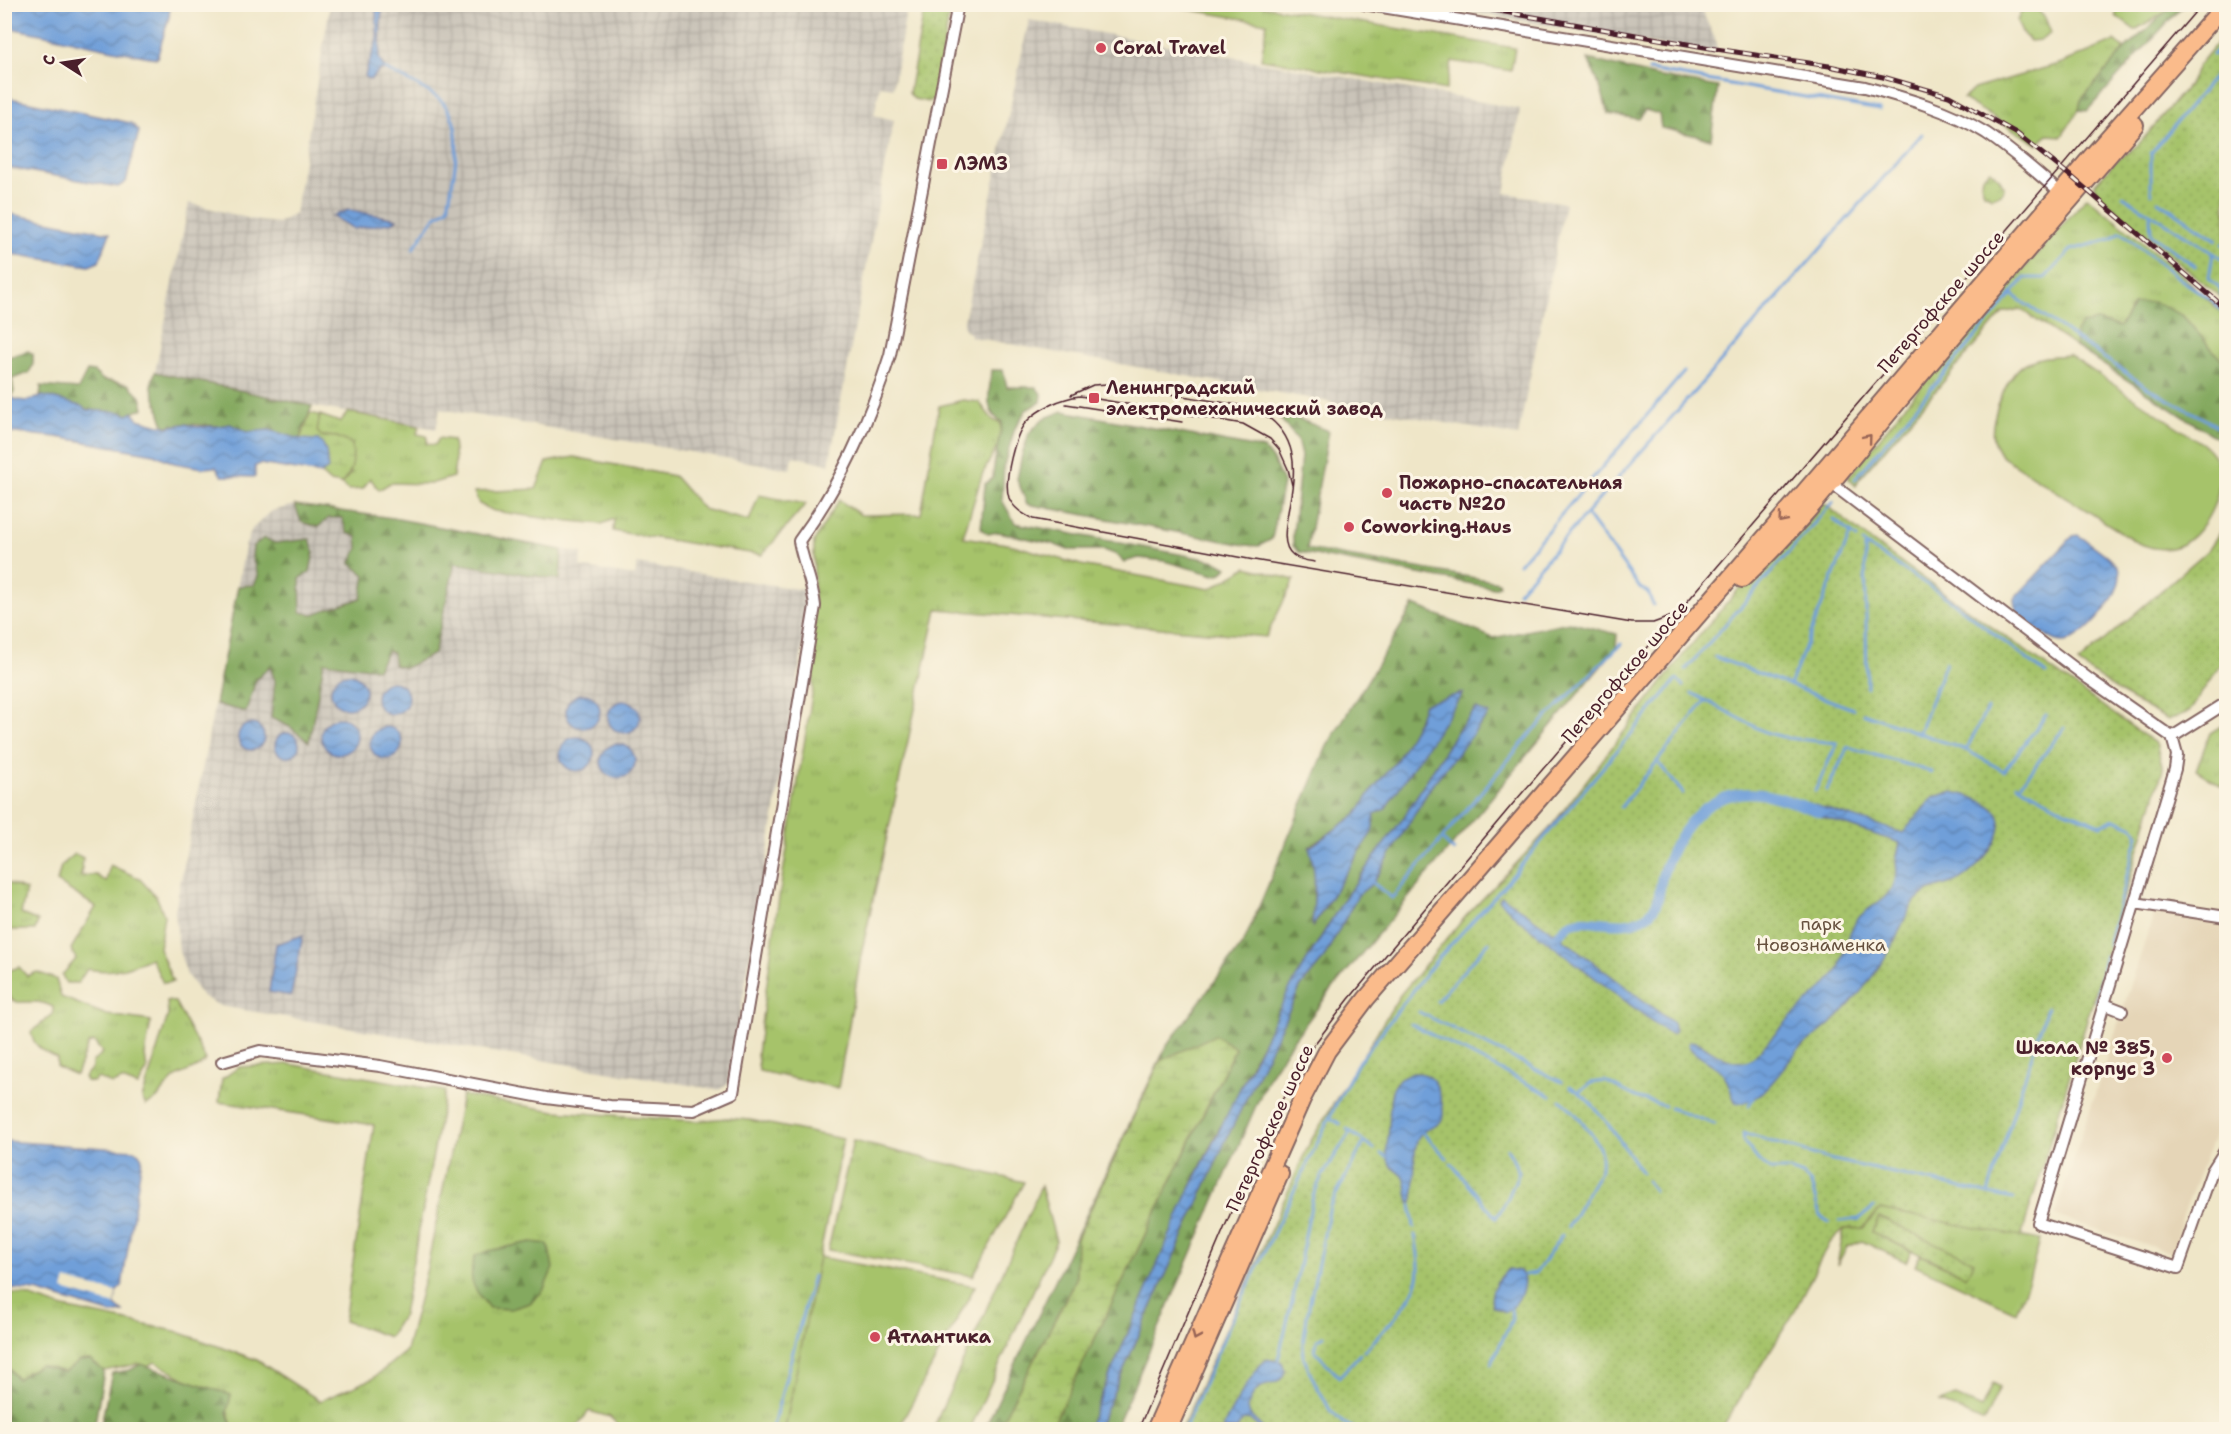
<svg xmlns="http://www.w3.org/2000/svg" width="2231" height="1434" viewBox="0 0 2231 1434" font-family="'Shantell Sans',sans-serif">
<style>
.built{fill:#e5d5b7}
.industrial{fill:url(#industrial-grid)}
.grass{fill:url(#grass-tufts);stroke:#78714a;stroke-width:1.5}
.forest{fill:url(#forest-firs);stroke:#676444;stroke-width:1.5;fill-rule:evenodd}
.wetland{fill:url(#wetland-marsh);stroke:#78714a;stroke-width:1.5}
.park{fill:url(#park-dots);stroke:#78714a;stroke-width:1.5}
.pitch{fill:#a6c36a;stroke:#78714a;stroke-width:1.5}
.water{fill:url(#water-waves);stroke:#5c5f82;stroke-width:1.5}
.pier{fill:#efe6c8}
.lines{fill:none;stroke-linecap:round;stroke-linejoin:round}
.stream{stroke:#6f9fd9;stroke-width:3}
.canal{stroke:#6f9fd9;stroke-width:10}
.street-casing{stroke:#846562;stroke-width:14}
.primary-casing{stroke:#846562;stroke-width:20}
.street{stroke:#fff;stroke-width:10}
.primary{stroke:#fabb8b;stroke-width:16}
.tram{stroke:#4a1f2b;stroke-width:1.5}
.rail-casing{stroke:#4a1f2b;stroke-width:5}
.rail{stroke:#fcf5e5;stroke-width:3;stroke-dasharray:9;stroke-linecap:butt}
.oneway{stroke:#996556}
.poi-dot{fill:#d1495b;stroke:#fcf5e5;stroke-width:2}
.labels{text-anchor:middle;dominant-baseline:central;stroke-width:6;stroke-linejoin:round;paint-order:stroke}
.poi-label{font-size:18px;font-weight:bold;fill:#4a1f2b;stroke:#fcf5e5;text-anchor:start}
.street-label{font-size:18px;fill:#4a1f2b;stroke:#fcf5e5}
.park-label{font-size:18px;fill:#66503e;stroke:#fcf5e5}
</style>
<defs>
<pattern id="industrial-grid" width="8" height="8" patternUnits="userSpaceOnUse" patternTransform="scale(1.5)"><rect width="8" height="8" fill="#c9c3b8"/><path d="M0 4h8M4 0v8" fill="none" stroke="#aea79e"/></pattern>
<pattern id="grass-tufts" width="24" height="20" patternUnits="userSpaceOnUse" patternTransform="scale(1.5)"><rect width="24" height="20" fill="#a6c36a"/><path d="M3 7l-1-3M5 7V3M7 7l1-3M15 17l-1-3M17 17v-4M19 17l1-3" fill="none" stroke="#90a75c"/></pattern>
<pattern id="forest-firs" width="22" height="20" patternUnits="userSpaceOnUse" patternTransform="scale(1.5)"><rect width="22" height="20" fill="#84a95e"/><path d="M5 1l3.5 6h-7zM16 11l3.5 6h-7z" fill="#6e894e"/></pattern>
<pattern id="wetland-marsh" width="20" height="14" patternUnits="userSpaceOnUse" patternTransform="scale(1.5)"><rect width="20" height="14" fill="#a6c36a"/><path d="M1 5h8M5 5V1M11 12h8M15 12V8" fill="none" stroke="#90a75c"/></pattern>
<pattern id="park-dots" width="8" height="8" patternUnits="userSpaceOnUse" patternTransform="scale(1.5)"><rect width="8" height="8" fill="#a6c36a"/><path d="M2 2h.1M6 6h.1" fill="none" stroke="#90a75c" stroke-width="1.8" stroke-linecap="round"/></pattern>
<pattern id="water-waves" width="16" height="10" patternUnits="userSpaceOnUse" patternTransform="scale(1.5)"><rect width="16" height="10" fill="#6f9fd9"/><path d="M0 5q4-4 8 0t8 0" fill="none" stroke="#5d81b0"/></pattern>
</defs>
<rect width="100%" height="100%" fill="#fcf5e5"/>
<filter id="ink" filterUnits="userSpaceOnUse"><feTurbulence type="fractalNoise" baseFrequency=".0167" numOctaves="2"/><feDisplacementMap in="SourceGraphic" scale="12" xChannelSelector="R" yChannelSelector="G"/><feConvolveMatrix kernelMatrix="1 2 1 2 8 2 1 2 1" color-interpolation-filters="sRGB"/></filter>
<filter id="wash" filterUnits="userSpaceOnUse"><feTurbulence type="fractalNoise" baseFrequency=".008" numOctaves="4" result="noise"/><feDisplacementMap in="SourceGraphic" scale="24" xChannelSelector="R" yChannelSelector="G"/><feGaussianBlur stdDeviation="1.35" result="paint"/><feColorMatrix in="noise" values="0 0 0 0 0 0 0 0 0 0 0 0 0 0 0 0 0 1.4 0 .05"/><feComposite in="paint" operator="in"/></filter>
<g filter="url(#wash)">
<rect width="100%" height="100%" fill="#efe6c8"/>
<path class="built" d="M2155,911L2226,923V1105L2181,1220L2175,1254L2055,1216Z"/>
<path class="industrial" d="M330,5H907L893,88L880,86L874,115L894,120L829,464L793,456L790,469L440,409L436,429L312,406L155,372L189,203L259,221L278,223L295,214Z
M1429,5H1699L1717,43L1715,54Z
M1029,20L1520,109L1505,193L1565,203L1518,436L972,337L963,326Z
M295,505L393,518L582,553L580,567L635,576L637,564L804,590L810,606L728,1084L719,1090L220,1006L202,996L187,975L179,951L175,911L245,547L252,529L272,511Z"/>
<path class="grass" d="M1186,5H1258L1515,48L1511,71L1452,61L1446,90L1261,59L1267,23L1185,9Z
M2115,5H2173L2169,10L2135,30L2116,16Z
M2034,6L2045,18L2051,33L2041,40L2030,41L2022,33L2017,21L2021,11Z
M2115,41L2125,49L2081,100L2079,110L2062,136L2048,135L2037,144L1963,99L1974,89L2062,63Z
M2087,197L2177,270L2226,317V365L2182,315L2134,304L2119,327L2097,321L2075,334L2076,347L2020,309L2003,313L1859,479L1856,486L1848,478L1911,398Z
M963,400L979,402L993,420L1001,423L1000,441L982,475L963,537L1013,545L1081,565L1210,589L1247,567L1294,580L1266,637L937,609L862,950L838,1088L759,1071L757,1054L777,910L813,689L814,541L839,500L861,515L921,514L939,406Z
M348,412L419,426L417,434L427,436V444L435,445L439,438L453,440L455,463L453,477L430,484L390,483L379,490L370,478L363,489L348,490L341,484L351,473L337,437L321,436L316,431L320,415L340,422Z
M574,457L674,476L703,509L749,521L759,495L806,504L762,555L613,531L614,519L602,524L549,519L494,511L479,504L474,492L536,489L547,462Z
M2226,723V789L2196,770L2210,733Z
M75,854L83,858L81,876L96,875L106,882L110,865L139,878L157,898L164,915L159,948L173,982L163,983L151,958C128,968 112,974 87,969L78,983H66L62,975L76,959L71,949L96,907L57,882L61,866Z
M5,882L26,890L21,914L38,921L35,930H5Z
M19,967L27,976L37,972L56,979L61,997L107,1015L151,1021L145,1055L147,1070L138,1086L122,1080L112,1084L98,1078L93,1082L86,1081L84,1077L92,1068V1062L99,1057L102,1052L94,1042L88,1044L76,1075L57,1067V1058C46,1054 32,1045 31,1032L53,1014V1007C25,991 4,1023 5,968L8,971Z
M167,1001L175,1002L206,1060C198,1070 184,1071 175,1078C164,1087 160,1100 146,1105L142,1099L168,1015Z
M289,1064L445,1091L403,1315L389,1337L344,1321L374,1125L219,1102L222,1079L239,1067Z
M462,1095L555,1111L696,1121L727,1118L750,1120L843,1139L785,1429H622L610,1417L589,1411L575,1429H233C231,1424 230,1416 227,1411C210,1389 178,1377 156,1362L147,1366L138,1364L104,1371L89,1360L80,1361L64,1372L39,1365L17,1379L5,1363L4,1293L25,1295L64,1308L175,1331L257,1360L320,1401L372,1379L406,1351L427,1268Z
M853,1141L1024,1182L973,1276L828,1250Z
M1041,1186L1056,1241L970,1429H933Z
M1880,1209L2040,1240L2029,1280L2016,1312L1915,1265L1920,1255L1966,1276L1879,1217L1872,1232L1911,1251L1906,1262L1862,1241L1847,1247L1837,1265L1844,1229L1863,1228Z
M1993,1383L2000,1387L1984,1422L1940,1402L1955,1396L1982,1408Z"/>
<path class="forest" d="M2173,5H2183L2087,111L2079,110L2081,100L2125,49Z
M1588,59L1655,76L1718,87L1711,139L1661,128L1659,114L1645,110L1639,119L1608,114L1602,92Z
M2153,302L2182,315L2226,365V444L2076,347L2075,334L2082,324L2097,321L2119,327L2134,304Z
M28,351L33,354V364L29,373L12,379L14,392L10,397L5,394V358Z
M992,370H1003L1007,387H1036L1042,395L1041,402L1026,410L1015,428L1004,465L1002,500L1015,523L1216,561L1227,567L1222,573L1214,575L1164,561L1139,558L1124,562L1117,555L1104,550H1068L1053,544L998,532L988,534L981,529L985,484L993,478C993,459 1000,441 1002,422C982,412 990,389 992,370Z
M87,371L94,372L103,380L128,384L141,397L144,408L128,415C115,411 103,412 90,410C76,408 54,394 40,398L41,386L78,389Z
M155,372L312,406L300,439L269,430L247,432L230,424L219,426L185,424L164,426L151,385Z
M1063,411L1264,449L1274,462L1283,483L1272,539L1259,546L1245,545L1027,504L1017,479L1022,455L1029,433L1043,419Z
M1281,412L1329,431L1307,549L1498,582L1499,586L1494,588L1299,552L1293,546V534L1301,456L1297,439L1278,416Z
M295,505L393,518L562,550L560,580L455,563L434,654L405,668L394,665L393,653L388,651L377,669L324,662L309,742L290,727L271,718L275,681L270,666L256,680L246,712L215,704L238,586L254,585L258,576L252,557L253,546L264,538L275,543L310,539L314,552L310,572L300,579L301,612L313,615C328,607 345,605 361,598L365,575L350,563L358,548L357,537L347,533L342,518H329L318,527L301,522Z
M1414,605L1493,638L1569,622L1617,634L1616,648L1329,993L1291,1043L1268,1078L1115,1429H1097L1225,1142L1301,986L1322,961L1358,895L1373,883L1432,785L1488,715L1476,709L1455,734L1404,817L1346,896L1311,953L1252,1062L1232,1106L1214,1138L1187,1195L1087,1429H1051L1235,1049L1215,1035L1077,1239L1076,1279L998,1429L984,1430L1166,1047L1244,942L1327,746ZM1462,694L1409,772L1375,814L1372,832L1313,926L1315,865L1309,847L1357,814L1372,790L1397,760L1419,719L1424,704Z
M531,1242L548,1244L553,1268L543,1291L530,1303L511,1309L489,1308C473,1287 467,1282 475,1256L488,1251Z
M90,1360L104,1371L94,1429H5V1363L17,1379L39,1365L64,1372L80,1361Z
M141,1364L231,1395L227,1412L233,1429H100L112,1373L130,1370Z"/>
<path class="wetland" d="M1990,170L1999,178L2004,187L2001,194L1992,197L1984,193L1981,183L1982,177Z
M310,413L320,415L317,431L321,436L337,437L352,444C354,463 354,470 341,484L330,482L321,474L328,469L300,439Z
M1215,1035L1235,1048L1051,1429H998L1076,1279L1077,1239L1160,1061Z"/>
<path class="park" d="M925,5H951L934,98L928,102L914,99L909,93Z
M2226,32V302L2096,193L2095,184L2113,164L2139,144L2190,83L2198,66Z
M1824,503L1866,537L2156,744L2163,769L2021,1237L1880,1209L1863,1228L1844,1229L1829,1243L1792,1316L1721,1429L1181,1430L1310,1142L1400,995L1466,916L1550,828L1683,655L1742,585L1762,574Z
M2226,523V656L2189,712L2168,720L2122,694L2078,663L2208,550Z
M1879,1217L1974,1261L1966,1276L1872,1232Z"/>
<path class="pitch" d="M2069,355L2206,446C2209,450 2215,456 2217,461C2228,489 2204,539 2175,547C2161,551 2151,548 2138,543L2001,456C1998,451 1994,444 1993,439C1989,418 2008,371 2028,362C2041,356 2055,356 2069,355Z
M819,1257L975,1286L898,1429H785Z"/>
<path class="water" d="M4,5L5,4L170,5L169,17L157,58C106,50 56,36 5,27Z
M376,5H383C379,22 382,40 379,58L385,69L379,71L370,80L365,77C367,64 374,53 377,39C378,28 375,16 376,5Z
M5,97L131,123L139,131L126,182L118,187L5,167Z
M349,210L397,219L394,222L354,229L332,216Z
M5,213L110,233L99,262L89,266L5,253Z
M4,394L17,400L27,401L44,396L81,406L87,410L120,412L128,415L133,412L138,419L167,427L185,424L197,427L219,426L230,424L247,432L269,430L300,439L318,440L323,444L326,451L328,469L321,474L260,464L255,466V477L222,476L216,467L203,468L174,463L154,454L57,437L5,432Z
M2078,535C2088,542 2111,557 2118,567C2130,588 2083,643 2062,642C2048,641 2026,621 2016,612L2015,598L2073,536Z
M331 691a17 17 0 1 1 34 0a17 17 0 1 1-34 0Z
M376 698a16 16 0 1 1 32 0a16 16 0 1 1-32 0Z
M1463,693L1385,809L1375,814L1372,832L1312,927C1314,899 1318,874 1309,848L1357,814L1372,790L1397,760L1419,719L1424,704Z
M566 711a17 17 0 1 1 34 0a17 17 0 1 1-34 0Z
M608 717a16 16 0 1 1 32 0a16 16 0 1 1-32 0Z
M1476,709L1489,714L1432,785L1373,883L1358,895L1322,961L1301,986L1225,1142L1097,1429H1087L1187,1195L1290,988L1346,896L1404,817L1455,734Z
M321 736a18 18 0 1 1 36 0a18 18 0 1 1-36 0Z
M238 737a13 13 0 1 1 26 0a13 13 0 1 1-26 0Z
M370 743a16 16 0 1 1 32 0a16 16 0 1 1-32 0Z
M275 745a12 12 0 1 1 24 0a12 12 0 1 1-24 0Z
M560 754a17 17 0 1 1 34 0a17 17 0 1 1-34 0Z
M601 761a17 17 0 1 1 34 0a17 17 0 1 1-34 0Z
M1953,792C1988,800 2016,812 1990,850C1982,861 1973,872 1961,879C1946,887 1929,886 1916,900C1905,913 1901,930 1893,944C1873,979 1849,1010 1817,1035C1811,1039 1805,1043 1799,1049C1784,1065 1762,1106 1736,1103C1730,1093 1729,1080 1722,1072C1713,1062 1692,1056 1688,1044L1690,1041L1697,1042C1714,1051 1735,1071 1754,1057L1791,1017L1823,988L1839,969L1850,933L1857,919L1866,911L1884,898L1893,888L1897,873L1896,860L1900,843L1805,811L1808,803L1903,833L1933,797Z
M1502,896L1553,932L1570,925L1562,936L1563,939L1673,1023L1675,1031L1672,1034L1666,1032L1519,920L1499,900Z
M303,935L291,996L269,992L276,944Z
M1414,1073C1420,1073 1427,1074 1431,1078C1438,1083 1447,1114 1441,1121C1434,1131 1419,1126 1416,1145C1412,1164 1418,1187 1411,1205C1405,1196 1408,1188 1405,1180C1403,1173 1394,1170 1390,1165C1384,1152 1388,1142 1389,1128C1391,1106 1385,1077 1414,1073Z
M4,1141L134,1150L139,1153L142,1158L122,1286L116,1292L115,1305L123,1312L112,1314L36,1291L5,1288Z
M1509,1269L1520,1271C1530,1283 1518,1306 1505,1312L1492,1306C1489,1290 1497,1279 1509,1269Z
M1267,1359L1282,1362L1285,1371C1280,1387 1270,1382 1259,1388C1252,1392 1250,1402 1247,1408C1247,1416 1259,1422 1263,1429H1260L1249,1419L1242,1421L1237,1429H1223C1226,1418 1257,1364 1267,1359Z"/>
<path class="pier" d="M66,1280L116,1292L115,1305L63,1290Z"/>
<g class="lines">
<path class="stream" d="M2213,55L2226,41
M385,69C402,78 423,87 438,98C469,123 453,174 448,208L435,217L413,249
M1649,70L1880,110
M2151,194V153L2215,76L2219,77
M2123,196L2226,261
M2158,201L2217,240
M2150,215L2151,234L2195,266
M2223,244L2226,247
M2213,253L2209,278L2220,288L2221,295L2226,301
M2011,294L2148,388L2226,431
M1855,479L2025,278H2045L2071,250L2111,239L2121,232L2180,279L2213,301L2226,315
M1833,519L1857,538
M1863,543L1949,599L2046,674
M1865,546L1867,688
M1519,564L1684,372
M1518,592L1586,514
M1653,605L1648,592L1640,588L1586,514L1922,134
M1715,657L1853,709
M1686,669L1833,502
M1790,685L1851,532
M1692,693L1765,732L1787,738L1837,743L1815,791
M1863,713L1966,750L2004,771L2046,715
M1919,732L1946,662
M1966,750L1987,709
M1657,761L1683,793
M2017,784L2020,786L2064,728
M2020,786L2066,811L2101,825L2115,819L2134,827L2138,835L2108,945
M1827,790L1848,747L1932,772
M1621,807L1705,701
M1443,840L1454,851
M1373,883L1392,898L1530,734L1621,644
M1437,1001L1489,942
M2097,1001L2105,956
M1419,1012L1562,1082
M1411,1024L1551,1096
M1570,1086C1599,1104 1622,1145 1642,1173
M1579,1092L1591,1083L1605,1081L1636,1097L1665,1106
M1560,1100C1573,1108 1595,1136 1600,1150C1602,1156 1601,1162 1601,1169L1568,1227
M1749,1106L1753,1098
M1670,1108L1715,1124
M1329,1117L1340,1124
M1347,1129L1374,1149
M1422,1132L1447,1158
M1381,1154L1387,1157
M1451,1163L1496,1218L1507,1200L1519,1172L1507,1148
M1647,1181L1654,1191
M1988,1193L2047,1008
M1411,1205L1414,1227
M1839,1221L1859,1219L1874,1207
M1829,1222L1820,1216L1811,1183L1803,1175L1789,1170H1770L1758,1160L1744,1142L1743,1133L1829,1159L2013,1199
M1524,1275L1536,1273L1562,1235
M1324,1336L1317,1340L1315,1351L1339,1377L1360,1354
M1364,1351C1382,1332 1412,1304 1418,1278C1421,1265 1417,1248 1415,1235
M1278,1360L1293,1297L1313,1196L1321,1178L1350,1132
M1491,1364L1512,1319L1511,1309
M772,1430L813,1276
M1184,1430L1232,1319L1338,1100L1358,1063L1435,962L1497,894L1677,679L1683,686
M1357,1430L1342,1422L1330,1410L1310,1373L1304,1358L1303,1344L1307,1316L1330,1206L1364,1142"/>
<path class="canal" d="M1560,933C1563,930 1567,926 1570,924C1591,914 1626,935 1650,913C1661,903 1659,884 1664,870C1681,824 1712,784 1768,795C1786,799 1803,806 1820,812"/>
</g>
</g>
<g filter="url(#ink)">
<g class="lines">
<g class="street-casing">
<path id="street" d="M1364,4L1865,87C1906,98 1949,110 1986,133C2014,152 2040,175 2065,197
M1828,481L2089,679L2172,737
M2172,737L2177,755L2175,769L2038,1223L2178,1268L2212,1171L2226,1149
M2172,737L2226,703
M2135,903L2226,917
M2104,1004L2122,1011
M222,1062L260,1051L380,1066L546,1098L610,1106L694,1110L733,1093L815,606C813,584 803,563 799,541C839,487 870,420 890,355L958,4"/>
</g>
<g class="primary-casing">
<path id="primary" d="M1742,579C1804,522 1853,454 1907,391C1982,301 2059,213 2135,125
M1155,1430L1302,1099L1327,1051L1366,999L1820,474L2092,156L2226,4
M1168,1430L1280,1174"/>
</g>
<use href="#street" class="street"/>
<use href="#primary" class="primary"/>
<path class="tram" d="M1071,395L1093,385L1108,384L1251,407C1335,446 1263,532 1293,555C1299,560 1308,561 1315,562
M1066,404L1182,422
M1292,485L1288,469L1279,449L1270,439L1243,424L1080,396C1062,398 1039,408 1026,422C1015,434 1003,481 1009,498C1014,509 1023,514 1033,519L1254,560L1632,623H1653L1675,615
M1138,1430L1252,1163L1282,1100L1313,1046L1349,999L1511,806L2202,4"/>
<g class="rail-casing">
<path id="rail" d="M1459,4L1716,49L1829,66L1883,77L1949,96L2016,133L2073,178L2226,309"/>
</g>
<use href="#rail" class="rail"/>
</g>
<defs><path id="oneway-chevron" d="M-2-3.5L2.5 0L-2 3.5" fill="none" stroke-width="1.6" stroke-linecap="round" stroke-linejoin="round" transform="scale(1.5)"/></defs>
<g class="oneway">
<use href="#oneway-chevron" transform="translate(1868 438) rotate(-50)"/>
<use href="#oneway-chevron" transform="translate(1782 519) rotate(131)"/>
<use href="#oneway-chevron" transform="translate(1196 1336) rotate(114)"/>
</g>
</g>
<g class="poi-dot">
<circle cx="1101" cy="48" r="6"/>
<rect x="936" y="158" width="12" height="12" rx="3"/>
<rect x="1088" y="392" width="12" height="12" rx="3"/>
<circle cx="1387" cy="493" r="6"/>
<circle cx="1349" cy="527" r="6"/>
<circle cx="2167" cy="1058" r="6"/>
<circle cx="875" cy="1337" r="6"/>
</g>
<g class="labels">
<g class="poi-label">
<text x="1113" y="48">Coral Travel</text>
<text x="954" y="164">ЛЭМЗ</text>
<text x="1106" y="388">Ленинградский<tspan x="1106" dy="21">электромеханический завод</tspan></text>
<text x="1399" y="483">Пожарно-спасательная<tspan x="1399" dy="21">часть №20</tspan></text>
<text x="1361" y="527">Coworking.Haus</text>
<text x="2155" y="1048" text-anchor="end">Школа № 385,<tspan x="2155" dy="21">корпус 3</tspan></text>
<text x="887" y="1337">Атлантика</text>
</g>
<g class="street-label">
<text transform="translate(1941 302) rotate(-49)">Петергофское шоссе</text>
<text transform="translate(1625 672) rotate(-49)">Петергофское шоссе</text>
<text transform="translate(1270 1128) rotate(-65)">Петергофское шоссе</text>
</g>
<g class="park-label">
<text x="1821" y="924">парк<tspan x="1821" dy="21">Новознаменка</tspan></text>
</g>
</g>
<rect width="2231" height="1434" fill="none" stroke="#fcf5e5" stroke-width="24"/>
<g transform="translate(63 63) rotate(282)" stroke="#fcf5e5" stroke-width="4.5" paint-order="stroke">
<path d="M0-4.5L10 22L0 15L-10 22Z" fill="#4a1f2b"/>
<text y="-9" font-size="16" font-weight="bold" text-anchor="middle" fill="#4a1f2b">С</text>
</g>
</svg>
